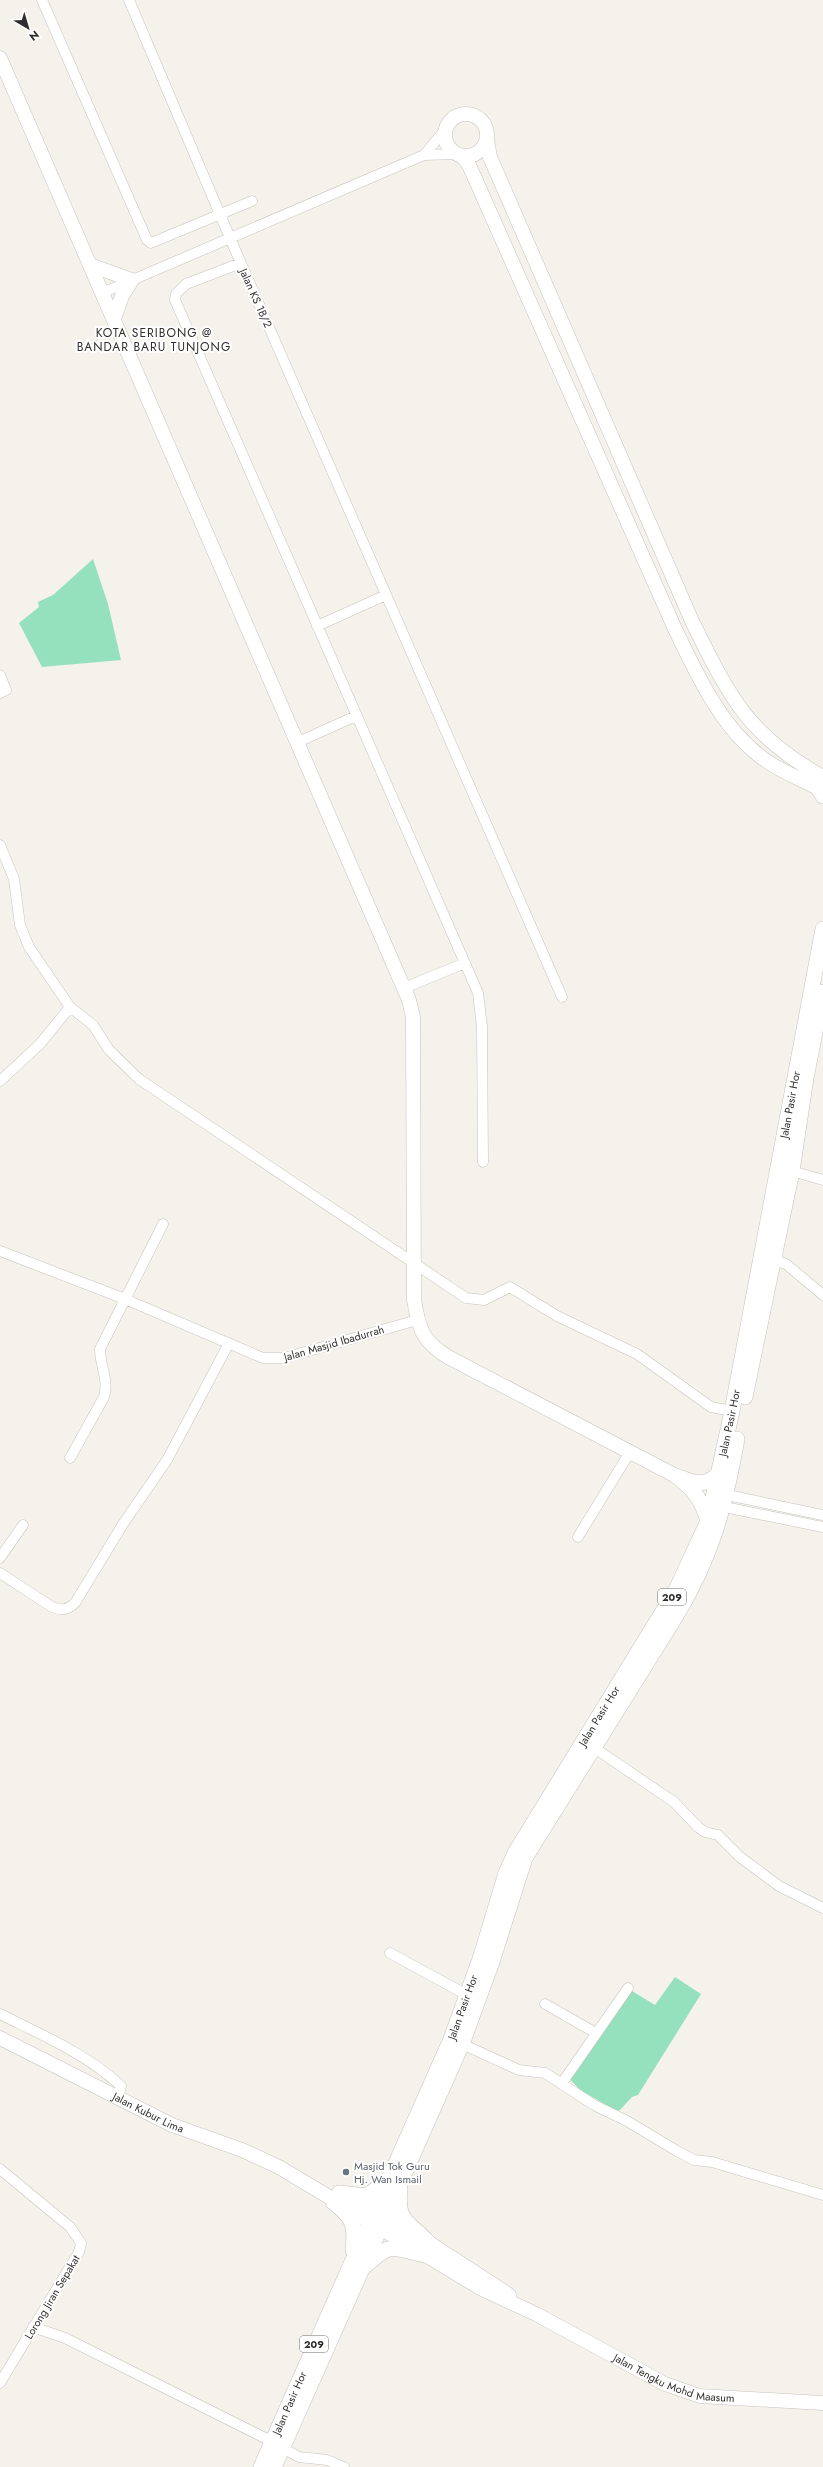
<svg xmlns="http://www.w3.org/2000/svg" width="823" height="2467" viewBox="0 0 823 2467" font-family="Jost,sans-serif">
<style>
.green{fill:#95e1be}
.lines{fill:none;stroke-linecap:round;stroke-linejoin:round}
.street-casing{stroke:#c5c3bc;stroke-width:11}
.secondary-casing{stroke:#c5c3bc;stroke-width:15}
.primary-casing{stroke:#c5c3bc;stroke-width:16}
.street{stroke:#fff;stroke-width:10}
.secondary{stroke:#fff;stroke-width:14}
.primary{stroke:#fff;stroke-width:15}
.worship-dot{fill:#6b7280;stroke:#fff;stroke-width:1.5}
.labels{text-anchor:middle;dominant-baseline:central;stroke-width:4;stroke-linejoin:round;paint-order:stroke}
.shield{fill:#fff;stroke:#6d6d6b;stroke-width:1}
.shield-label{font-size:10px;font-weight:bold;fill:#2f2e2c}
.street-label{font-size:11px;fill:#2f2e2c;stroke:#fff}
.worship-label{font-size:11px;fill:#5b616d;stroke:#fff;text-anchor:start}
.neighbourhood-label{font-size:12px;letter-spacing:1px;fill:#2f2e2c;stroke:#fff}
</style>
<rect width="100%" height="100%" fill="#f4f2eb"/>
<path class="green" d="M93,559L108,604L121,660L42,667L19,623L39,607L38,602L53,595Z
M675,1977L701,1994L638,2095L632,2097L620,2110L617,2111L580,2090L569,2078L632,1991L655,2005Z"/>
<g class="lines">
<g class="street-casing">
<path id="street" d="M42,0L147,240L151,243L252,201
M129,0L230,238L562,997
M424,155L446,129
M241,263L186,284L176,294L175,300L478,993L482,1027L483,1162
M102,293L424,155L457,154
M317,626L386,595
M0,675L6,690L0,693
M298,742L356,716
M0,845L14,879L20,925L29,947L70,1007L93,1025L109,1050L139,1079L466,1298L484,1300L510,1287L557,1316L637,1354L711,1407L732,1411
M404,988L465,963
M0,1081L40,1044L70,1007
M792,1171L823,1180
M0,1251L125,1299L263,1358H284L417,1320
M774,1260L786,1264L823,1295
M70,1458L104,1397C109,1380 100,1366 100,1349L163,1224
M727,1495L823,1515
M724,1507L823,1527
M578,1537L630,1452
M0,1558L23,1525
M0,1573L52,1607C62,1611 67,1610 75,1603L123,1524L167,1460L228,1345
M593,1747L674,1802L698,1827L705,1832L718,1835L740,1857L779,1886L823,1908
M390,1953L467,1995
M545,2004L596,2033
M0,2014C42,2035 87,2054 121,2086L118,2098
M462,2044L519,2070L545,2073L594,2105L627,2121L677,2151L694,2160L712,2162L823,2195
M562,2083L628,1988
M0,2169L70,2227L81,2243L79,2252L0,2383
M33,2327L65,2338L271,2441
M281,2447L299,2457L327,2460L344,2467"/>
</g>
<g class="secondary-casing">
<g id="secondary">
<path d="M0,58L409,1000L413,1017L414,1300C419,1329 422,1341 448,1357L676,1476"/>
<circle cx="466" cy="135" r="21"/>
<path d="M487,140L490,157L692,621C729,696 747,735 823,777"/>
<path d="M462,156L469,165L675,629C697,674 720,726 761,757C780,772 803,779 823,791"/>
<path d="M90,265L132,280L122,296L114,319"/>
<path id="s1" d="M0,2038L172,2125L242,2150L279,2167L482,2289L536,2314L665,2384L700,2396L823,2403"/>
<path d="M340,2194L428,2242L509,2295"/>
</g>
</g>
<g class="primary-casing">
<g id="primary">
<path d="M818,788L823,796"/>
<path d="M745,1397L792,1171L806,1078L823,992"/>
<path d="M676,1476C693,1488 702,1500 708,1521"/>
<path d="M682,1478C698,1485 708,1485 720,1472"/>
<path d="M400,2188C396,2222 408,2221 428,2242"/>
<path d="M339,2193L366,2196L387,2182"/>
<path d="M333,2202C353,2218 356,2224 353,2250"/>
<path d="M364,2267C394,2240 389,2248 425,2255"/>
<path id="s2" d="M261,2467L451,2039L481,1956L506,1873L515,1853L676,1590L708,1521L732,1411L823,929"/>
<path d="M274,2467L462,2044L492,1962L525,1858L676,1616C712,1557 725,1506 737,1439"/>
</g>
</g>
<use href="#street" class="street"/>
<use href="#secondary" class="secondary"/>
<use href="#primary" class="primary"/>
</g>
<circle class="worship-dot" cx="346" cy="2172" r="4"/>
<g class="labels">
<g class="shield">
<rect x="658" y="1589" width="28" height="16" rx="3"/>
<rect x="300" y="2336" width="28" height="16" rx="3"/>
</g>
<g class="shield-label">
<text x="672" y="1597">209</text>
<text x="314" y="2344">209</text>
</g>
<g class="street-label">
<text transform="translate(256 298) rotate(66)">Jalan KS 1B/2</text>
<text stroke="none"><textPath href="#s2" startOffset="1474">Jalan Pasir Hor</textPath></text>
<text transform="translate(334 1343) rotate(-16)">Jalan Masjid Ibadurrah</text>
<text stroke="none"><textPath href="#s2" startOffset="1150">Jalan Pasir Hor</textPath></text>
<text stroke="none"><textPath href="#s2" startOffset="826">Jalan Pasir Hor</textPath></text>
<text stroke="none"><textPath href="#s2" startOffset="502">Jalan Pasir Hor</textPath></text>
<text stroke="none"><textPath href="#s1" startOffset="166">Jalan Kubur Lima</textPath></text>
<text transform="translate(52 2297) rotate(-59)">Lorong Jiran Sepakat</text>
<text stroke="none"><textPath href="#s1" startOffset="758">Jalan Tengku Mohd Maasum</textPath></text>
<text stroke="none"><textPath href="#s2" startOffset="70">Jalan Pasir Hor</textPath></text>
</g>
<g class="worship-label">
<text x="354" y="2166">Masjid Tok Guru<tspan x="354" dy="13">Hj. Wan Ismail</tspan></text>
</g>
<g class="neighbourhood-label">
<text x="154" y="333">KOTA SERIBONG @<tspan x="154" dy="14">BANDAR BARU TUNJONG</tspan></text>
</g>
</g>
<g transform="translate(28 28) rotate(142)" stroke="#ffffff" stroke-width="3" paint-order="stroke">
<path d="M0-3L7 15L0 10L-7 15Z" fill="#2f2e2c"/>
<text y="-6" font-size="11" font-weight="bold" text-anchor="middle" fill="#2f2e2c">N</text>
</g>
</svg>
